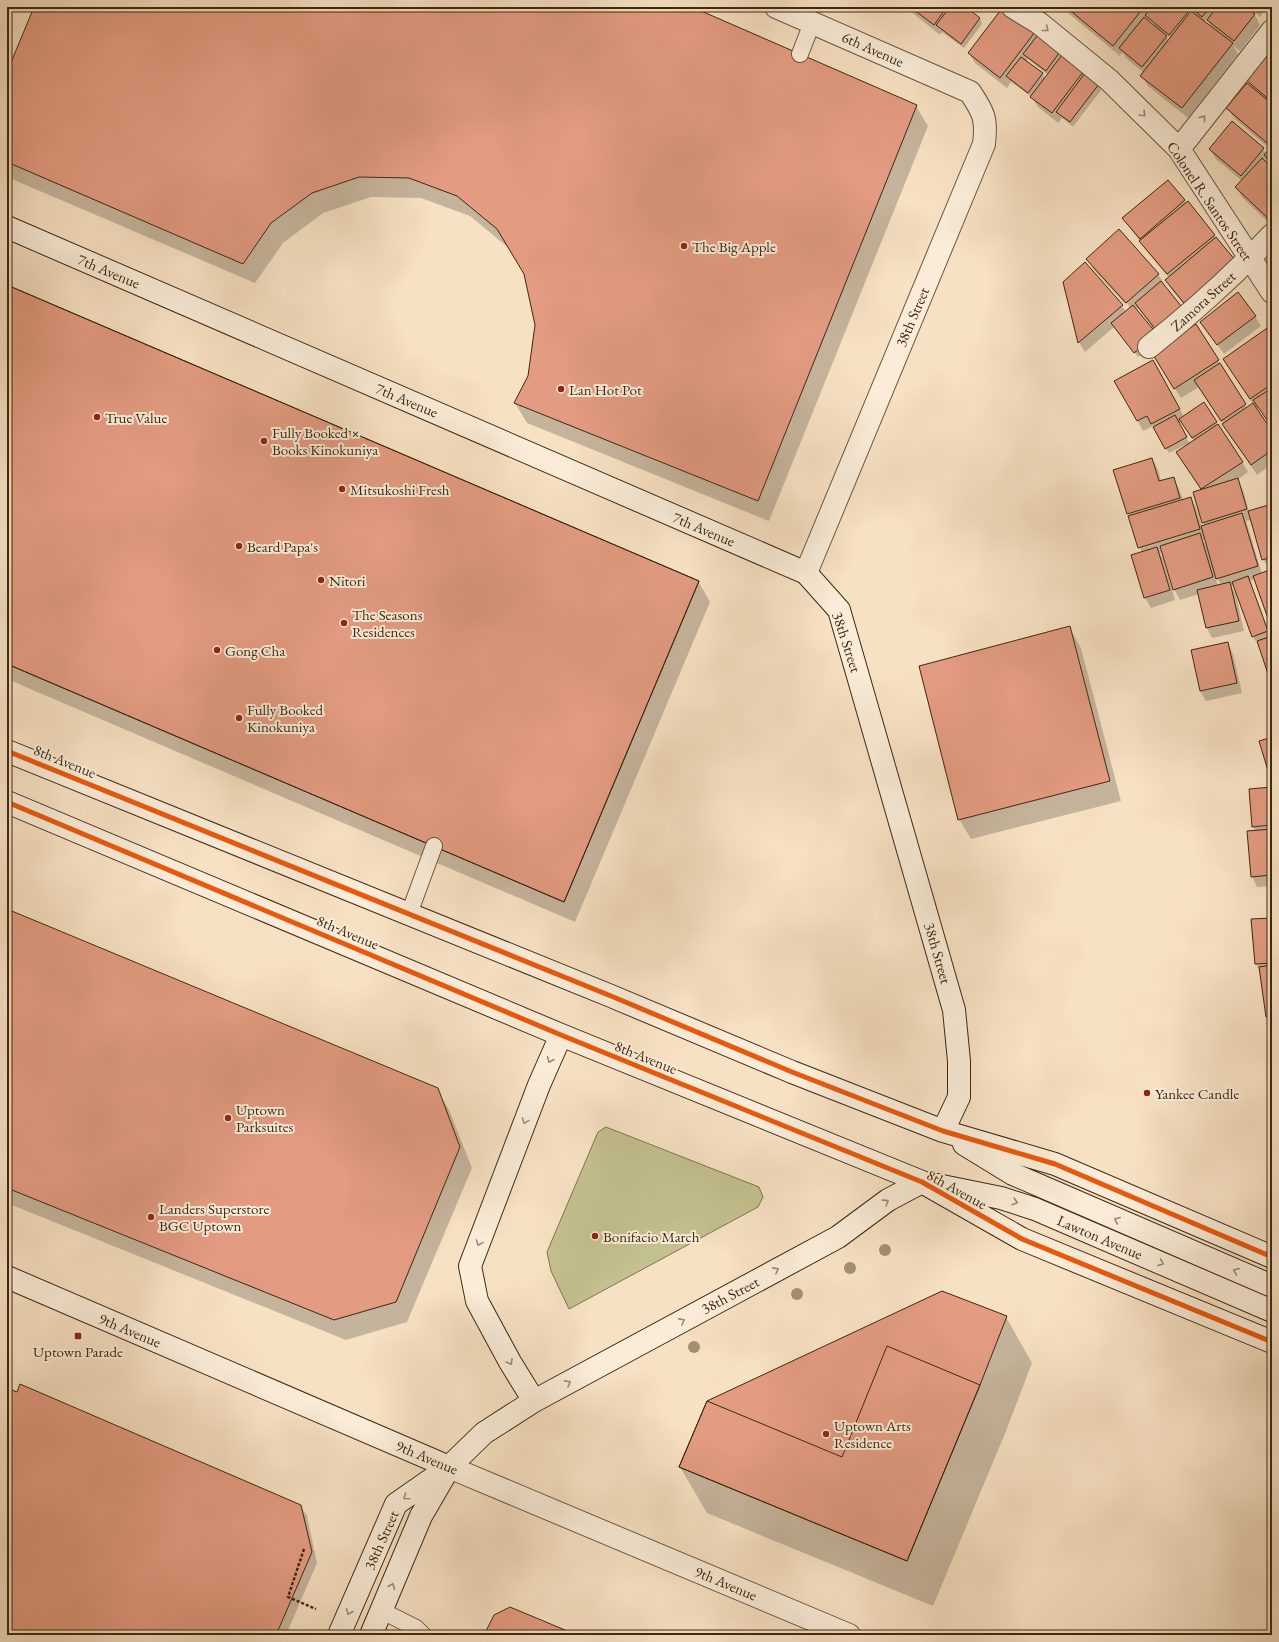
<svg xmlns="http://www.w3.org/2000/svg" width="1279" height="1642" viewBox="0 0 1279 1642" font-family="'EB Garamond',serif">
<style>
.green{fill:#c3c18f;stroke:#807450}
.shadow{fill:#0003;fill-rule:evenodd}
.building{fill:#e39b81;stroke:#3e2810}
.lines{fill:none;stroke-linecap:round;stroke-linejoin:round}
.lane-casing{stroke:#6c563d;stroke-width:18}
.street-casing{stroke:#6c563d;stroke-width:24}
.secondary-casing{stroke:#3e2810;stroke-width:24}
.path{stroke:#3e2810;stroke-width:2.5;stroke-dasharray:3 2;stroke-linecap:butt}
.lane{stroke:#faecd8;stroke-width:16}
.street{stroke:#faecd8;stroke-width:22}
.secondary{stroke:#faecd8;stroke-width:22}
.cycleway-casing{stroke:#faecd8;stroke-width:8}
.cycleway{stroke:#e8590c;stroke-width:5}
.tree{fill:#a39072}
.oneway{stroke:#9c8a74}
.poi-dot{fill:#8f2418;stroke:#faecd8;stroke-width:1.5}
.labels{text-anchor:middle;dominant-baseline:central;stroke-width:4;stroke-linejoin:round;paint-order:stroke}
.street-label{font-size:15px;fill:#3e2810;stroke:#faecd8}
.poi-label{font-size:15px;fill:#3e2810;stroke:#faecd8;text-anchor:start}
</style>
<rect width="100%" height="100%" fill="#f7e1c3"/>
<filter id="stains"><feTurbulence type="fractalNoise" baseFrequency=".005" numOctaves="4"/><feColorMatrix values="0 0 0 0 .2 0 0 0 0 .09 0 0 0 0 .02 0 0 0 .5 -.17"/></filter>
<radialGradient id="worn" r=".72"><stop offset=".6" stop-color="#630" stop-opacity="0"/><stop offset="1" stop-color="#630" stop-opacity=".3"/></radialGradient>
<path class="green" d="M606,1127L759,1187L763,1197L758,1207L569,1309L551,1271L547,1252L598,1132Z"/>
<path class="shadow" d="M36,7H689L916,106L928,126L769,521L527,423L515,403L529,376L536,325L525,274L510,249L470,216L421,198L371,197L323,213L283,243L255,283L7,177V75Z
M905,7H964L980,19L982,24L964,48L942,32L940,35Z
M1004,7L1082,72L1085,76L1099,85L1101,90L1073,127L1062,118L1058,123L1038,107L1032,97L1011,82L1007,88L975,63L969,53ZM1028,59L1048,75L1045,79L1043,74L1026,62Z
M1061,7H1181L1189,15H1195L1196,14L1188,7H1267L1260,17L1252,10L1260,25L1240,51L1233,45L1238,54L1188,118L1148,86L1142,76L1144,73L1126,58L1122,52L1120,56ZM1207,19L1208,21L1213,29L1204,22ZM1149,20L1154,24L1153,25L1147,21ZM1164,33L1171,38L1169,41Z
M1272,49V166L1268,160L1265,163L1272,170V226L1242,197L1236,187L1242,181L1216,159L1210,149H1263L1266,154L1270,149L1234,118L1228,108L1252,88L1247,80Z
M1168,181L1217,240L1195,319L1172,290L1166,280L1169,278L1147,251L1123,218Z
M1088,259L1158,274L1164,284L1167,342L1218,360L1247,408L1253,404L1224,360L1272,330V427L1259,407L1256,409L1272,433V464L1257,475L1199,387L1181,398L1159,364V340L1138,357L1114,327L1085,352L1079,342L1064,283L1122,306L1126,312L1130,308L1124,298L1123,299L1127,306L1093,269ZM1138,308L1152,327L1151,328L1136,310Z
M7,287L698,581L710,602L575,922L7,679Z
M1255,316L1261,326L1224,354L1201,322Z
M1153,361L1184,417L1204,404L1242,462L1248,472L1237,480L1243,490L1249,512L1272,505V627L1255,579L1249,581L1270,637H1272V683L1258,640L1255,641L1253,636L1234,585L1231,586L1236,594L1244,631L1212,638L1207,628L1199,594L1180,600L1174,589L1163,552L1160,553L1163,558L1175,600L1151,608L1145,598L1142,553L1128,513L1152,459L1158,469L1161,481L1173,478L1179,489L1183,500L1190,498L1196,508L1202,527L1205,526L1203,522L1201,490L1183,462L1187,444L1169,453L1153,426L1143,431L1116,381ZM1181,421L1194,441L1190,444L1178,423ZM1251,520L1263,559L1270,571L1262,574L1246,521ZM1205,539L1207,546L1203,540ZM1215,576H1216L1221,585L1218,586Z
M1069,627L1081,648L1121,801L971,839L959,819Z
M1228,643L1233,654L1242,693L1206,701L1200,691Z
M1272,788V886L1257,887L1252,876L1256,832L1253,826Z
M7,910L437,1089L449,1110L472,1168L407,1322L346,1340L7,1203Z
M1272,919V1026L1267,1017L1260,972L1256,964Z
M1006,1317L1032,1363L1006,1431L933,1606L707,1513L680,1467Z
M7,1389L300,1506L307,1516L317,1563L286,1635H7Z"/>
<path class="building" d="M34,7H692L917,105L758,501L514,403L528,376L535,325L524,274L497,229L457,196L409,178L359,177L312,193L271,223L243,264L7,162V72Z
M910,7H947L934,25Z
M950,7H966L980,18L961,44L936,25Z
M1003,7L1038,28L1000,78L968,53Z
M1066,7H1144L1113,46Z
M1152,7H1183L1188,12L1169,35L1145,15Z
M1190,7H1210L1202,17Z
M1217,7H1246L1255,14L1234,41L1207,20Z
M1191,11L1233,43L1182,108L1140,76Z
M1144,17L1167,36L1142,67L1119,48Z
M1040,32L1062,49L1046,71L1023,54Z
M1272,48V102L1246,80Z
M1062,55L1083,72L1052,113L1030,97Z
M1021,57L1043,73L1028,93L1006,76Z
M1085,73L1099,84L1070,122L1056,112Z
M1247,83L1272,104V137L1267,143L1226,108Z
M1232,121L1264,148L1241,176L1209,149Z
M1272,146V163L1264,155Z
M1262,158L1272,168V222L1235,187Z
M1168,180L1185,200L1140,239L1122,218Z
M1188,201L1215,235L1167,274L1139,241Z
M1119,229L1159,274L1126,303L1086,259Z
M1216,237L1240,266L1189,309L1165,280Z
M1085,262L1123,305L1078,343L1063,282Z
M1161,281L1186,312L1159,334L1135,303Z
M7,285L699,581L564,902L7,664Z
M7,285L699,581L564,902L7,664Z
M1238,292L1256,316L1217,345L1200,322Z
M1133,305L1157,334L1134,353L1111,323Z
M1196,324L1219,360L1174,389L1152,353Z
M1270,326L1272,328V384L1250,399L1223,359Z
M1153,360L1180,409L1151,424L1147,416L1137,421L1114,381Z
M1220,363L1246,404L1221,421L1194,380Z
M1272,388V427L1253,400Z
M1204,402L1217,422L1192,438L1179,419Z
M1253,403L1272,431V450L1251,465L1222,424Z
M1175,415L1187,437L1165,449L1153,427Z
M1218,424L1243,462L1201,489L1176,452Z
M1152,458L1159,481L1174,477L1180,498L1127,514L1113,470Z
M1238,478L1247,509L1202,523L1193,492Z
M1191,497L1200,529L1138,548L1128,516Z
M1272,504V557L1262,560L1248,511Z
M1242,513L1258,566L1216,579L1201,526Z
M1200,533L1213,577L1173,590L1160,546Z
M1157,547L1170,590L1144,598L1131,555Z
M1272,569V630L1253,576Z
M1248,576L1268,631L1252,637L1232,582Z
M1230,582L1239,621L1206,628L1197,590Z
M1070,626L1110,781L958,820L919,666Z
M1272,636V683H1271L1257,641Z
M1228,642L1237,683L1200,691L1191,650Z
M1272,737V784L1259,741Z
M1272,787V825L1252,827L1249,789Z
M1272,829V875L1251,877L1247,831Z
M7,909L438,1088L460,1147L396,1302L334,1320L7,1188Z
M1272,918V963L1255,964L1251,919Z
M1272,965V1016L1266,1017L1259,967Z
M942,1291L1007,1316L980,1385L907,1561L679,1467L707,1401Z
M887,1346L980,1385L907,1561L679,1467L707,1401L842,1457Z
M20,1384L301,1505L312,1552L276,1635H7V1388L17,1392Z
M510,1607L577,1635H484L494,1615Z"/>
<g class="lines">
<g class="lane-casing">
<path id="lane" d="M800,54L812,23
M409,914L434,846
M382,1611L416,1628L423,1635"/>
</g>
<g class="street-casing">
<path id="street" d="M776,7L970,92C984,113 987,119 984,144L806,573
M1013,7L1039,23L1109,80L1179,149L1272,292
M1179,149L1272,31
M1149,347C1192,313 1234,275 1272,235
M449,1467L849,1635"/>
</g>
<g class="secondary-casing">
<path id="secondary" d="M7,227L806,573L839,610L954,1010L959,1061V1097L943,1131
M7,751L611,996L792,1072L943,1131L1055,1164L1272,1257
M7,802L561,1035L922,1182L1022,1239L1272,1342
M964,1144L1013,1174L1272,1286
M937,1185L1001,1198L1035,1209L1272,1311
M7,1277L449,1467
M534,1401L510,1362L477,1301L470,1266L539,1085L561,1035
M339,1635L396,1504L449,1467L484,1433L534,1401L838,1237L888,1200L922,1182
M371,1635L421,1516L446,1473"/>
</g>
<path class="path" d="M304,1549L288,1597L316,1609"/>
<use href="#lane" class="lane"/>
<use href="#street" class="street"/>
<use href="#secondary" class="secondary"/>
<g class="cycleway-casing">
<path id="cycleway" d="M7,751L611,996L792,1072L943,1131L1055,1164L1272,1257
M7,802L561,1035L922,1182L1022,1239L1272,1342"/>
</g>
<use href="#cycleway" class="cycleway"/>
</g>
<g class="tree">
<circle cx="885" cy="1250" r="6"/>
<circle cx="850" cy="1268" r="6"/>
<circle cx="797" cy="1294" r="6"/>
<circle cx="694" cy="1347" r="6"/>
</g>
<defs><path id="oneway-chevron" d="M-2-3.5L2.5 0L-2 3.5" fill="none" stroke-width="1.6" stroke-linecap="round" stroke-linejoin="round"/></defs>
<g class="oneway">
<use href="#oneway-chevron" transform="translate(1046 29) rotate(39)"/>
<use href="#oneway-chevron" transform="translate(1143 114) rotate(45)"/>
<use href="#oneway-chevron" transform="translate(1203 118) rotate(-52)"/>
<use href="#oneway-chevron" transform="translate(550 1060) rotate(113)"/>
<use href="#oneway-chevron" transform="translate(525 1121) rotate(111)"/>
<use href="#oneway-chevron" transform="translate(886 1202) rotate(-33)"/>
<use href="#oneway-chevron" transform="translate(1015 1202) rotate(17)"/>
<use href="#oneway-chevron" transform="translate(1117 1220) rotate(-157)"/>
<use href="#oneway-chevron" transform="translate(479 1243) rotate(111)"/>
<use href="#oneway-chevron" transform="translate(1161 1263) rotate(23)"/>
<use href="#oneway-chevron" transform="translate(776 1270) rotate(-28)"/>
<use href="#oneway-chevron" transform="translate(1236 1271) rotate(-157)"/>
<use href="#oneway-chevron" transform="translate(682 1321) rotate(-28)"/>
<use href="#oneway-chevron" transform="translate(510 1362) rotate(60)"/>
<use href="#oneway-chevron" transform="translate(568 1383) rotate(-29)"/>
<use href="#oneway-chevron" transform="translate(406 1497) rotate(145)"/>
<use href="#oneway-chevron" transform="translate(392 1586) rotate(-67)"/>
<use href="#oneway-chevron" transform="translate(349 1612) rotate(113)"/>
</g>
<g class="poi-dot">
<circle cx="684" cy="246" r="4"/>
<circle cx="561" cy="389" r="4"/>
<circle cx="97" cy="417" r="4"/>
<circle cx="264" cy="441" r="4"/>
<circle cx="342" cy="489" r="4"/>
<circle cx="239" cy="546" r="4"/>
<circle cx="321" cy="580" r="4"/>
<circle cx="344" cy="623" r="4"/>
<circle cx="217" cy="650" r="4"/>
<circle cx="239" cy="718" r="4"/>
<circle cx="1147" cy="1093" r="4"/>
<circle cx="228" cy="1118" r="4"/>
<circle cx="151" cy="1217" r="4"/>
<circle cx="595" cy="1236" r="4"/>
<rect x="74" y="1332" width="8" height="8" rx="2"/>
<circle cx="826" cy="1434" r="4"/>
</g>
<g class="labels">
<g class="street-label">
<text transform="translate(873 49) rotate(24)">6th Avenue</text>
<text transform="translate(1210 201) rotate(56)">Colonel R. Santos Street</text>
<text transform="translate(109 271) rotate(23)">7th Avenue</text>
<text transform="translate(1203 301) rotate(-42)">Zamora Street</text>
<text transform="translate(912 317) rotate(-67)">38th Street</text>
<text transform="translate(407 400) rotate(23)">7th Avenue</text>
<text transform="translate(704 529) rotate(23)">7th Avenue</text>
<text transform="translate(847 642) rotate(72)">38th Street</text>
<text transform="translate(65 761) rotate(22)">8th Avenue</text>
<text transform="translate(348 932) rotate(23)">8th Avenue</text>
<text transform="translate(938 953) rotate(74)">38th Street</text>
<text transform="translate(646 1057) rotate(22)">8th Avenue</text>
<text transform="translate(957 1189) rotate(29)">8th Avenue</text>
<text transform="translate(1100 1237) rotate(23)">Lawton Avenue</text>
<text transform="translate(730 1295) rotate(-28)">38th Street</text>
<text transform="translate(130 1330) rotate(23)">9th Avenue</text>
<text transform="translate(427 1457) rotate(23)">9th Avenue</text>
<text transform="translate(381 1540) rotate(-66)">38th Street</text>
<text transform="translate(726 1583) rotate(23)">9th Avenue</text>
</g>
<g class="poi-label">
<text x="692" y="246">The Big Apple</text>
<text x="569" y="389">Lan Hot Pot</text>
<text x="105" y="417">True Value</text>
<text x="272" y="432">Fully Booked ×<tspan x="272" dy="17">Books Kinokuniya</tspan></text>
<text x="350" y="489">Mitsukoshi Fresh</text>
<text x="247" y="546">Beard Papa's</text>
<text x="329" y="580">Nitori</text>
<text x="352" y="614">The Seasons<tspan x="352" dy="17">Residences</tspan></text>
<text x="225" y="650">Gong Cha</text>
<text x="247" y="709">Fully Booked<tspan x="247" dy="17">Kinokuniya</tspan></text>
<text x="1155" y="1093">Yankee Candle</text>
<text x="236" y="1109">Uptown<tspan x="236" dy="17">Parksuites</tspan></text>
<text x="159" y="1208">Landers Superstore<tspan x="159" dy="17">BGC Uptown</tspan></text>
<text x="603" y="1236">Bonifacio March</text>
<text x="78" y="1351" text-anchor="middle">Uptown Parade</text>
<text x="834" y="1425">Uptown Arts<tspan x="834" dy="17">Residence</tspan></text>
</g>
</g>
<rect width="1279" height="1642" fill="none" stroke="#f7e1c3" stroke-width="24"/>
<rect x="8" y="8" width="1263" height="1626" fill="none" stroke="#3e2810" stroke-width="2"/>
<rect x="12" y="12" width="1255" height="1618" fill="none" stroke="#3e2810"/>
<rect width="100%" height="100%" filter="url(#stains)"/>
<rect width="100%" height="100%" fill="url(#worn)"/>
</svg>
